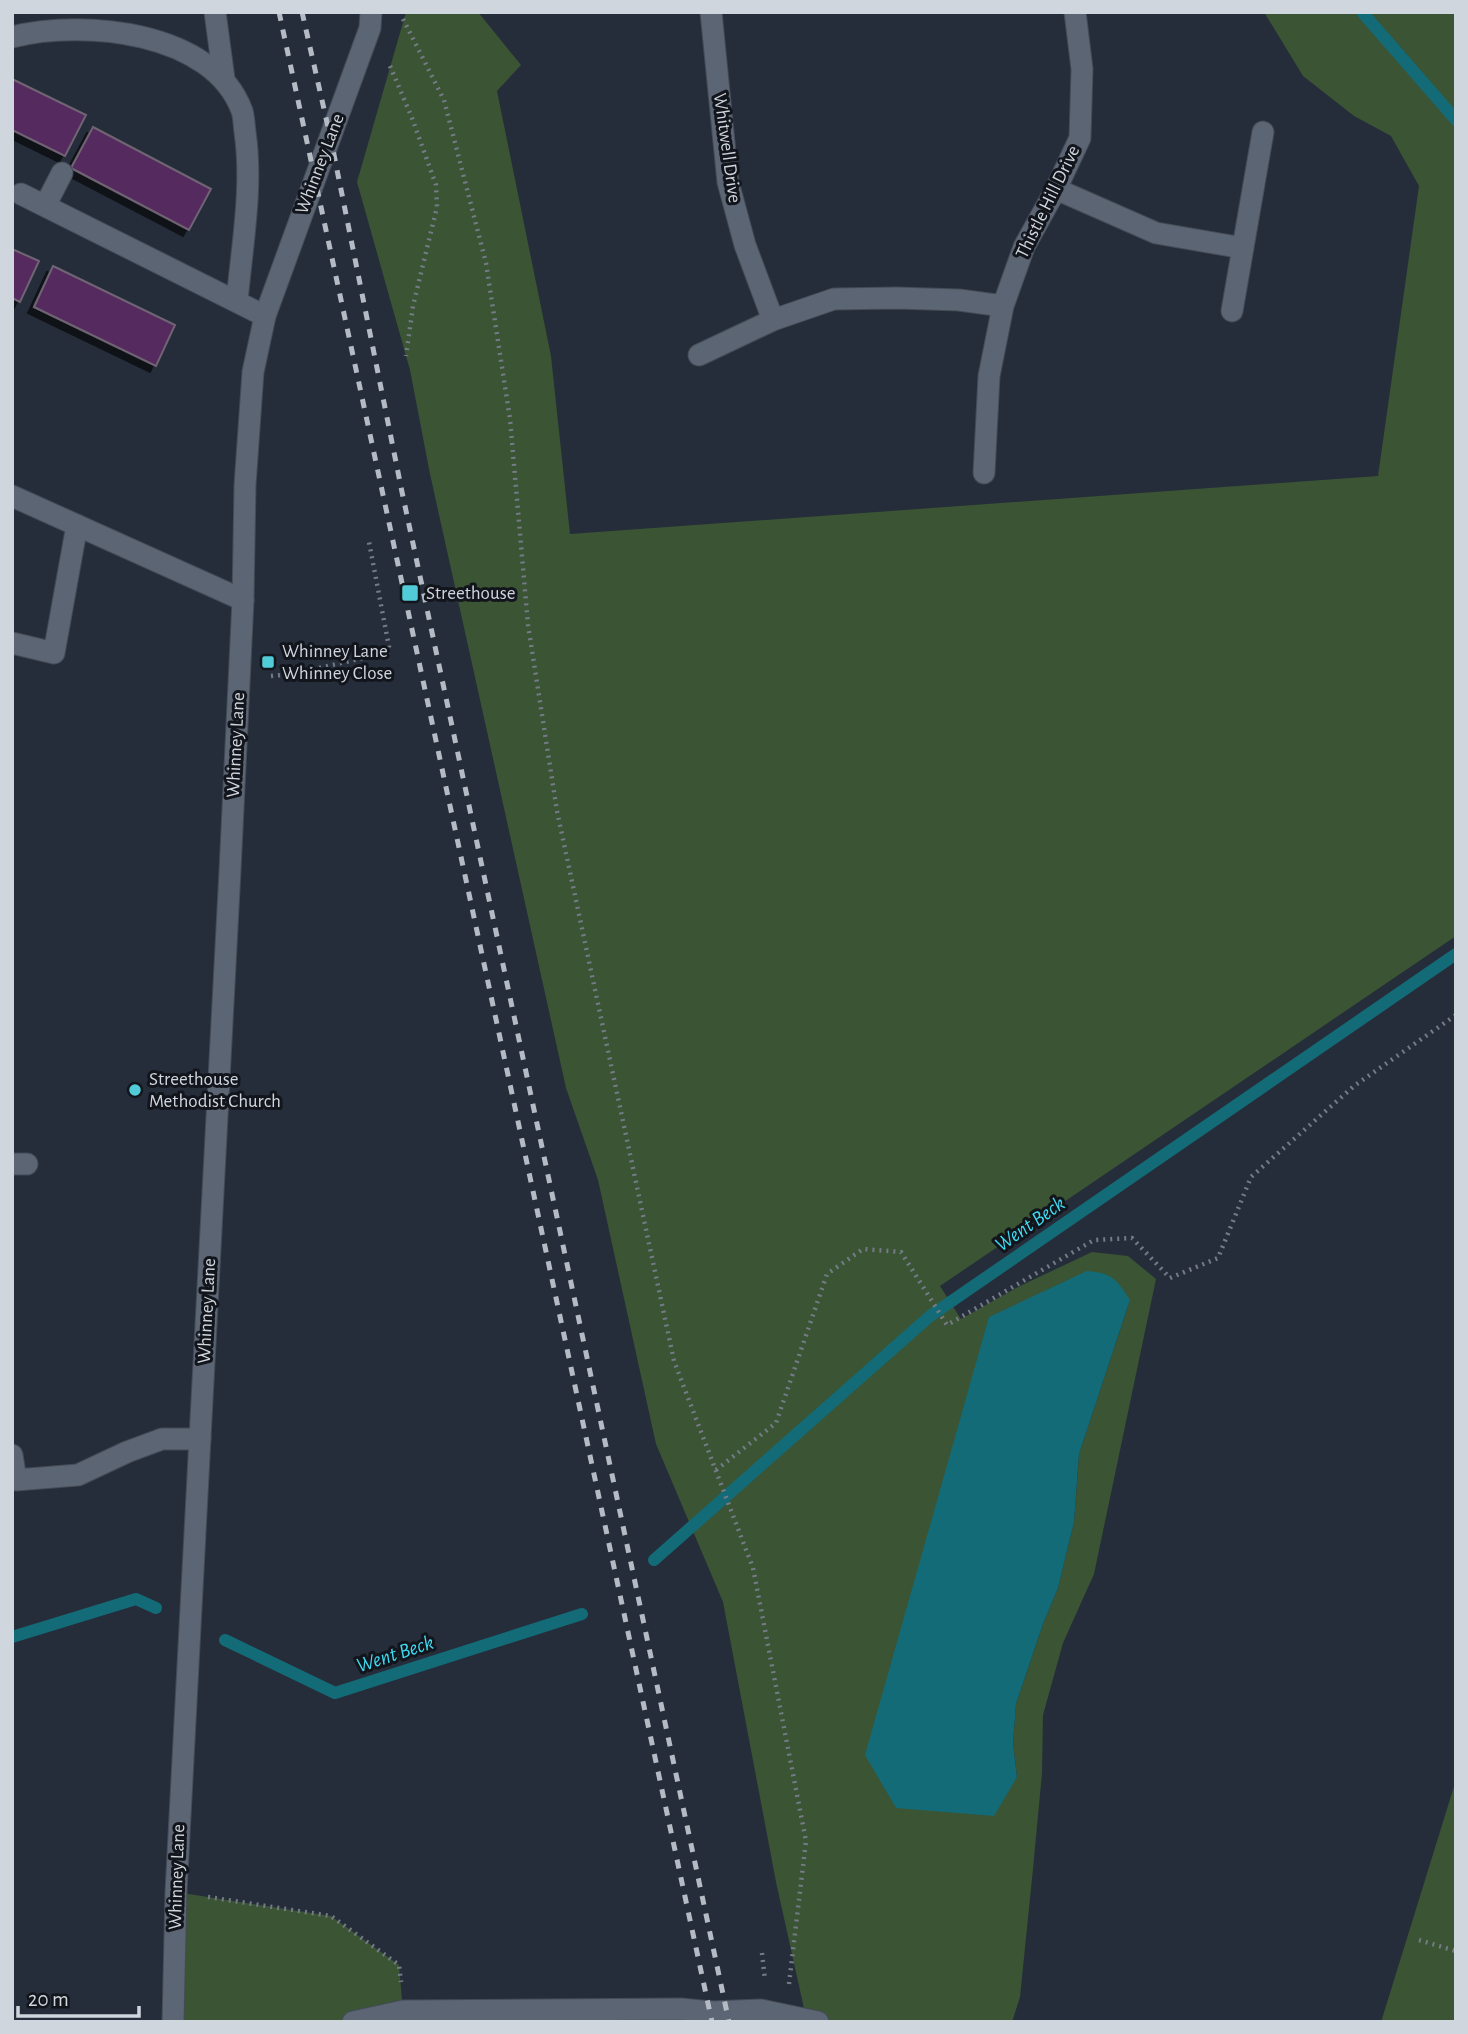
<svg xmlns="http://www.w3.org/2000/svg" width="1468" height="2034" viewBox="0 0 1468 2034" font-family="'Alegreya Sans',sans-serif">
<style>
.green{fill:#3a5434;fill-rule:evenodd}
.water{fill:#146b78}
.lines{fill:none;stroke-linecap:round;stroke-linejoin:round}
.stream{stroke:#146b78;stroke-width:12}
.building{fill:#552b5e;stroke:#706473;stroke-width:2;filter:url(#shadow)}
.lane-casing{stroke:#444b56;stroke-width:23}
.street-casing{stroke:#444b56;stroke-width:23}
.secondary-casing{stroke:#444b56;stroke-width:23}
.path{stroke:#747b86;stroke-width:4.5;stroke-dasharray:2 5;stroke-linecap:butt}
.lane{stroke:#5b6574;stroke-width:21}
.street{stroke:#5b6574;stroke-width:21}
.secondary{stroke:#5b6574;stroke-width:21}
.rail{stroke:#b4bbc4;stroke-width:5;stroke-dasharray:9 9;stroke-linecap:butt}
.poi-dot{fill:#52cbd9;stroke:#12151b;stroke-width:2.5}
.labels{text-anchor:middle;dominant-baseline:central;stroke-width:6;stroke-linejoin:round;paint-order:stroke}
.street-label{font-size:19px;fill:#d0d6de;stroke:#12151b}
.poi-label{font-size:19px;fill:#d0d6de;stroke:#12151b;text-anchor:start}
.water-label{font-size:21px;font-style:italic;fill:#3fdaf3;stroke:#12151b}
</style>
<defs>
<filter id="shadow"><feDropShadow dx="-6" dy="6" stdDeviation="0" flood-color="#0009"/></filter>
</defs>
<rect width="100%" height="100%" fill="#252d3a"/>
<path class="green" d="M406,12H478L521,65L497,91L551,356L570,534L1378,476L1419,186L1391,136L1354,116L1303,76L1264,12H1456V936L940,1286L961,1319L1020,1286L1092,1252L1128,1256L1156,1279L1094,1574L1063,1643L1043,1715L1042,1773L1033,1869L1020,1997L1012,2022H807L776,1882L723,1602L656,1444L598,1180L566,1088L430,474L410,370L357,182ZM1130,1300L1079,1454L1074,1522L1058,1588L1043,1624L1016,1704L1013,1744L1017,1777L896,1808Z
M1456,1780V2022H1381Z
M176,1892L331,1916L399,1965L403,2011L353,2022H173Z"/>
<path class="water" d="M1087,1271C1113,1273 1116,1279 1130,1300L1079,1454L1074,1522L1058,1588L1043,1624L1016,1704L1013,1744L1017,1777L994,1816L896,1808L865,1755L989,1317Z"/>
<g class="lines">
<path class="stream" d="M1362,12L1456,120
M654,1560L930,1316L1456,954
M12,1637L136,1599L156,1608
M225,1640L335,1693L582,1614"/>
</g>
<path class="building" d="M12,79L86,115L65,156L12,130Z
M93,127L211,189L189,230L71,168Z
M12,249L39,261L20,302L12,298Z
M53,266L175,325L156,366L34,307Z"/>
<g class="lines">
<g class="lane-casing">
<path id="lane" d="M215,12L224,79
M12,37C83,19 213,31 242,111C244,117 244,125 245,132C253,187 242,246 237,301
M711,2012L761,2010L818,2022"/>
</g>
<g class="street-casing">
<path id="street" d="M711,12L728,182L745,245L773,320
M1056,189L1156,233L1243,248
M21,194L265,316
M45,206L62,173
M1232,311L1263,132
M699,355L773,320L834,299L897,298L959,300L1003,306
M984,473L989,376L1003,306L1024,247L1056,189L1080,138L1082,69L1075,12
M12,496L243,600
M12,643L54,653L77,525
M12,1164H27
M12,1455L16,1480L78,1475L127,1452L162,1439H200
M353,2022L403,2011L681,2009L711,2012"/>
</g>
<g class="secondary-casing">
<path id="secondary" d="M173,2022L176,1892L230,871L243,600L245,485L253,372L265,316L370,28L371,12"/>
</g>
<path class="path" d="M403,19L444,100L486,263L510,419L528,625L557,811L674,1361L753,1568L806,1841L789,1984
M390,66L412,118L436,185L437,207L413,306L406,356
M271,676L292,674L390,652L369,542
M716,1470L776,1423L827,1274L863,1249L901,1252L947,1325L1094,1240L1132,1238L1170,1278L1218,1258L1251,1177L1354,1086L1456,1015
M208,1897L331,1916L399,1965L401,1982
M1419,1940L1456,1951
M762,1953L765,1980"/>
<use href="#lane" class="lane"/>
<use href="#street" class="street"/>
<use href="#secondary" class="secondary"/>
<path class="rail" d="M279,12L712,2022
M302,12L331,140L402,492L729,2022"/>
</g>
<g class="poi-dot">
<rect x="401" y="584" width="18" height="18" rx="3.5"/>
<rect x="261" y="655" width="14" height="14" rx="3.5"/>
<circle cx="135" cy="1090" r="7"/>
</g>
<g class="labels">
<g class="street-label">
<text transform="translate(727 148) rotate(82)">Whitwell Drive</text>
<text transform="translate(320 164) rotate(-69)">Whinney Lane</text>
<text transform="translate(1048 202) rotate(-64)">Thistle Hill Drive</text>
<text transform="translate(236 745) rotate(-87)">Whinney Lane</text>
<text transform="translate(207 1311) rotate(-87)">Whinney Lane</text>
<text transform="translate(177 1877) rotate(-88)">Whinney Lane</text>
</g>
<g class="poi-label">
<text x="426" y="593">Streethouse</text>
<text x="282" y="651">Whinney Lane<tspan x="282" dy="22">Whinney Close</tspan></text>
<text x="149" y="1079">Streethouse<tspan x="149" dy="22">Methodist Church</tspan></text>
</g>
<g class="water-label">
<text transform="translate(1030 1224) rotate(-35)">Went Beck</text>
<text transform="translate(395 1654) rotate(-18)">Went Beck</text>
</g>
</g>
<rect width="1468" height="2034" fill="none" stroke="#d0d6de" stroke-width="28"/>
<path d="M18 2006v10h121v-10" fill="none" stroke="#d0d6de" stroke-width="3.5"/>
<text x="28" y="2006" font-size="21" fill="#d0d6de" stroke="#12151b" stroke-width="5" paint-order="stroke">20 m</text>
</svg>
